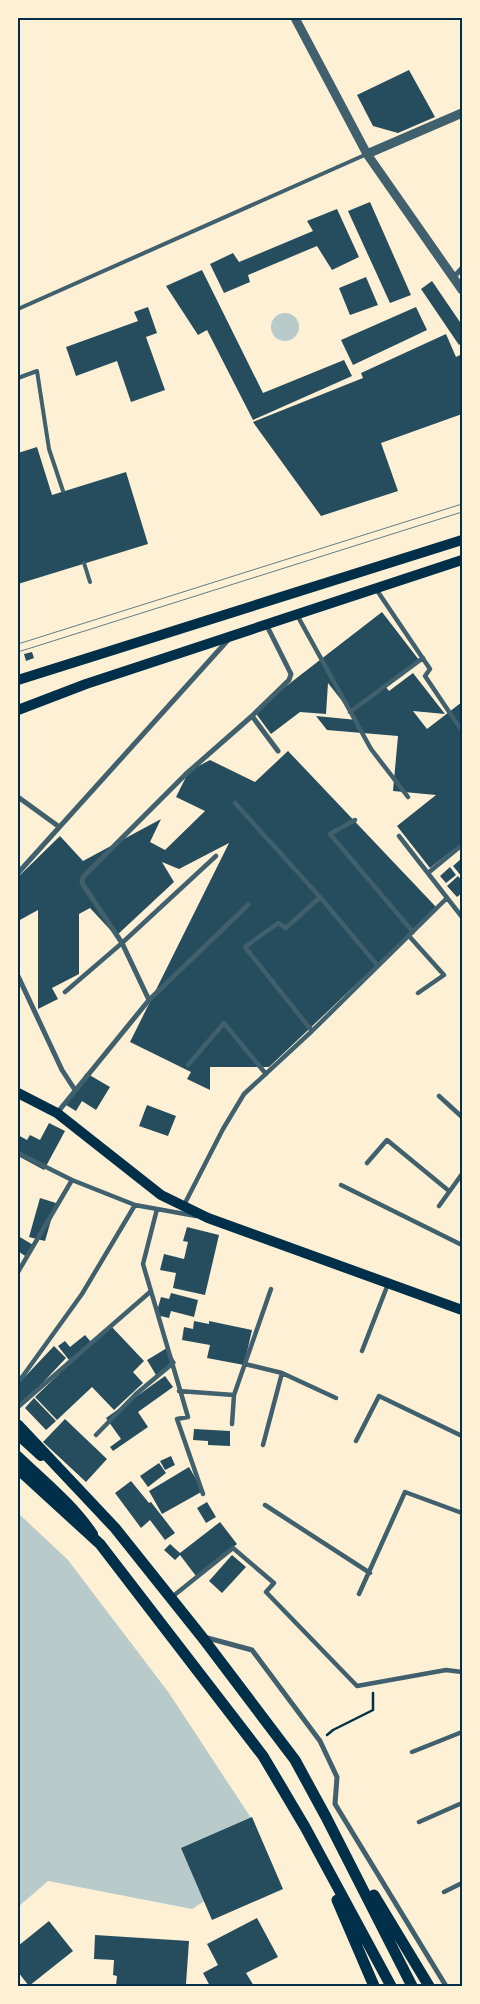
<svg xmlns="http://www.w3.org/2000/svg" width="480" height="2004" viewBox="0 0 480 2004" font-family="'Work Sans',sans-serif">
<style>
.green{fill:#b9caca}
.building{fill:#264d5e}
.lines{fill:none;stroke-linecap:round;stroke-linejoin:round}
.path{stroke:#003049;stroke-width:2.5}
.service{stroke:#3f606c;stroke-width:4}
.pedestrian{stroke:#3f606c;stroke-width:4.5}
.minor{stroke:#3f606c;stroke-width:5}
.tertiary{stroke:#3f606c;stroke-width:9}
.secondary{stroke:#003049;stroke-width:10}
.primary{stroke:#003049;stroke-width:11}
.tram{stroke:#657d81;stroke-width:1}
.neatline{fill:none;stroke:#003049;stroke-width:2}
</style>
<rect width="100%" height="100%" fill="#fdf0d5"/>
<path class="green" d="M271 327a14 14 0 1 1 28 0a14 14 0 1 1-28 0Z
M18,1513L68,1560L169,1693L251,1818L206,1900L192,1909L48,1881L18,1907Z"/>
<path class="building" d="M409,70L435,117L398,133L373,126L357,95Z
M370,202L411,295L390,303L348,211Z
M337,209L359,257L332,270L317,246L248,275L250,282L224,293L210,264L233,253L239,262L313,231L307,221Z
M202,270L263,393L344,360L352,376L253,420L207,330L198,335L166,286Z
M366,277L378,305L350,315L339,288Z
M432,281L462,325V343L459,345L421,289Z
M148,307L157,333L146,337L165,390L131,402L117,361L76,376L66,347L138,321L134,312Z
M416,307L427,330L353,365L341,340Z
M446,334L456,357L462,354V414L381,443L398,491L321,516L253,422L363,378L361,373Z
M37,447L52,495L126,472L148,544L18,584V453Z
M382,612L419,660L385,686L389,691L413,673L445,714L413,711L427,729L462,702V843L430,868L397,826L436,795L393,791L398,736L327,730L316,716L357,720L328,683L326,714L300,712L271,734L254,711Z
M32,652L34,658L26,661L24,654Z
M288,751L437,908L269,1067H210V1090L187,1079L191,1072L130,1042L229,843L179,869L162,862L174,882L116,936L90,908L79,914V974L52,988L58,999L38,1009V910L18,921V877L60,836L83,861L161,819L150,842L165,850L205,811L176,797L189,771L210,760L255,782Z
M462,858V877L453,866Z
M450,867L456,875L446,883L440,876Z
M458,876L462,881V893L457,897L447,886Z
M86,1073L110,1087L96,1110L82,1101L76,1111L66,1105Z
M147,1105L176,1116L168,1136L139,1126Z
M49,1123L65,1131L44,1170L18,1156V1135L27,1140L30,1135L40,1140Z
M40,1198L56,1203L45,1241L29,1237Z
M187,1227L219,1235L205,1295L173,1288L176,1273L160,1270L164,1254L184,1259L188,1242L183,1241Z
M18,1236L35,1246L28,1258L18,1251Z
M171,1293L198,1300L194,1317L171,1311L169,1318L156,1315L161,1297L169,1299Z
M194,1321L209,1324V1321L252,1330L244,1365L207,1358L210,1345L182,1340L184,1327L193,1329Z
M110,1325L144,1361L133,1372L143,1383L114,1410L92,1387L57,1420L35,1397L90,1344L69,1360L58,1346L65,1341L70,1347L85,1335L91,1342Z
M54,1346L66,1358L19,1408L18,1384Z
M167,1348L176,1363L156,1375L147,1360Z
M165,1376L173,1387L138,1412L148,1427L113,1451L110,1447L121,1439L106,1418Z
M34,1398L56,1421L46,1430L25,1408Z
M65,1419L107,1459L86,1482L43,1442Z
M194,1429L230,1431V1446L208,1445V1441L193,1440Z
M171,1456L175,1465L165,1470L160,1461Z
M159,1463L166,1473L148,1487L140,1476Z
M189,1467L203,1491L162,1514L149,1491Z
M131,1481L149,1503L151,1502L175,1533L165,1540L150,1520L141,1528L115,1493Z
M207,1502L216,1517L206,1523L197,1508Z
M220,1522L237,1544L196,1576L180,1555L175,1560L164,1550L170,1544L180,1553Z
M232,1555L246,1567L222,1593L209,1581Z
M252,1817L283,1889L212,1920L181,1848Z
M257,1918L278,1957L246,1973L254,1986H210L203,1973L218,1965L207,1944Z
M49,1921L73,1951L29,1986L18,1972V1946Z
M95,1935L189,1941L186,1984L199,1985V1986H116L117,1976L113,1975L114,1960L94,1959Z"/>
<g class="lines">
<path class="path" d="M327,1735L333,1730L373,1710V1693"/>
<path class="service" d="M18,309L367,154
M18,378L37,371L49,449L63,491
M84,563L90,582"/>
<path class="pedestrian" d="M376,589L430,669L425,676L462,731
M297,615L371,749L408,797
M350,712L423,658
M235,803L320,897L378,966
M355,820L330,834L413,932
M399,836L462,917
M428,873L462,845
M409,936L444,975L418,993
M65,992L122,943L216,856
M312,1031L245,947L278,923L286,928L320,897
M188,1065L224,1023L266,1074
M439,1096L462,1117
M18,1153L72,1180L135,1205L196,1216
M367,1163L387,1140L449,1191
M341,1185L462,1245
M184,1205L223,1129L244,1094L312,1031L447,898
M439,1206L462,1174
M157,1209L143,1264L188,1417L177,1419L203,1494
M18,1272L72,1180
M362,1351L388,1284
M245,1364L282,1373L336,1398
M20,1380L82,1294L135,1205
M179,1391L234,1395
M18,1407L150,1292
M232,1424L234,1395L271,1289
M96,1435L136,1394L172,1364
M356,1441L379,1396L462,1436
M263,1445L282,1373
M265,1505L370,1573
M359,1594L405,1492L462,1513
M172,1597L233,1548L274,1583L266,1592L357,1686L446,1670L462,1672
M412,1752L462,1732
M419,1822L462,1803
M444,1892L462,1883"/>
<path class="minor" d="M454,277L462,268
M252,716L278,751
M18,797L58,826
M18,873L228,640
M18,976L62,1070L75,1090
M149,1000L122,943L82,883L83,877L186,774L252,716L289,680L291,674L266,624
M57,1113L149,1000L248,905
M204,1637L252,1650L320,1741L337,1777L335,1804L446,1986"/>
<path class="tertiary" d="M295,18L367,154L462,290
M367,154L462,113"/>
<path class="secondary" d="M18,680L462,540
M18,710L86,684L462,560
M18,1093L57,1113L161,1195L208,1218L462,1310
M18,1435L41,1456
M18,1456C44,1481 73,1504 93,1534"/>
<path class="primary" d="M18,1425L115,1528L202,1637L295,1760L326,1817L412,1986
M18,1469L100,1544L263,1756L305,1827L391,1986
M374,1895L429,1986
M337,1900L374,1986"/>
<path class="tram" d="M18,644L462,504
M18,652L462,512"/>
</g>
<rect width="480" height="2004" fill="none" stroke="#fdf0d5" stroke-width="38"/>
<rect x="19" y="19" width="442" height="1966" class="neatline"/>
</svg>
